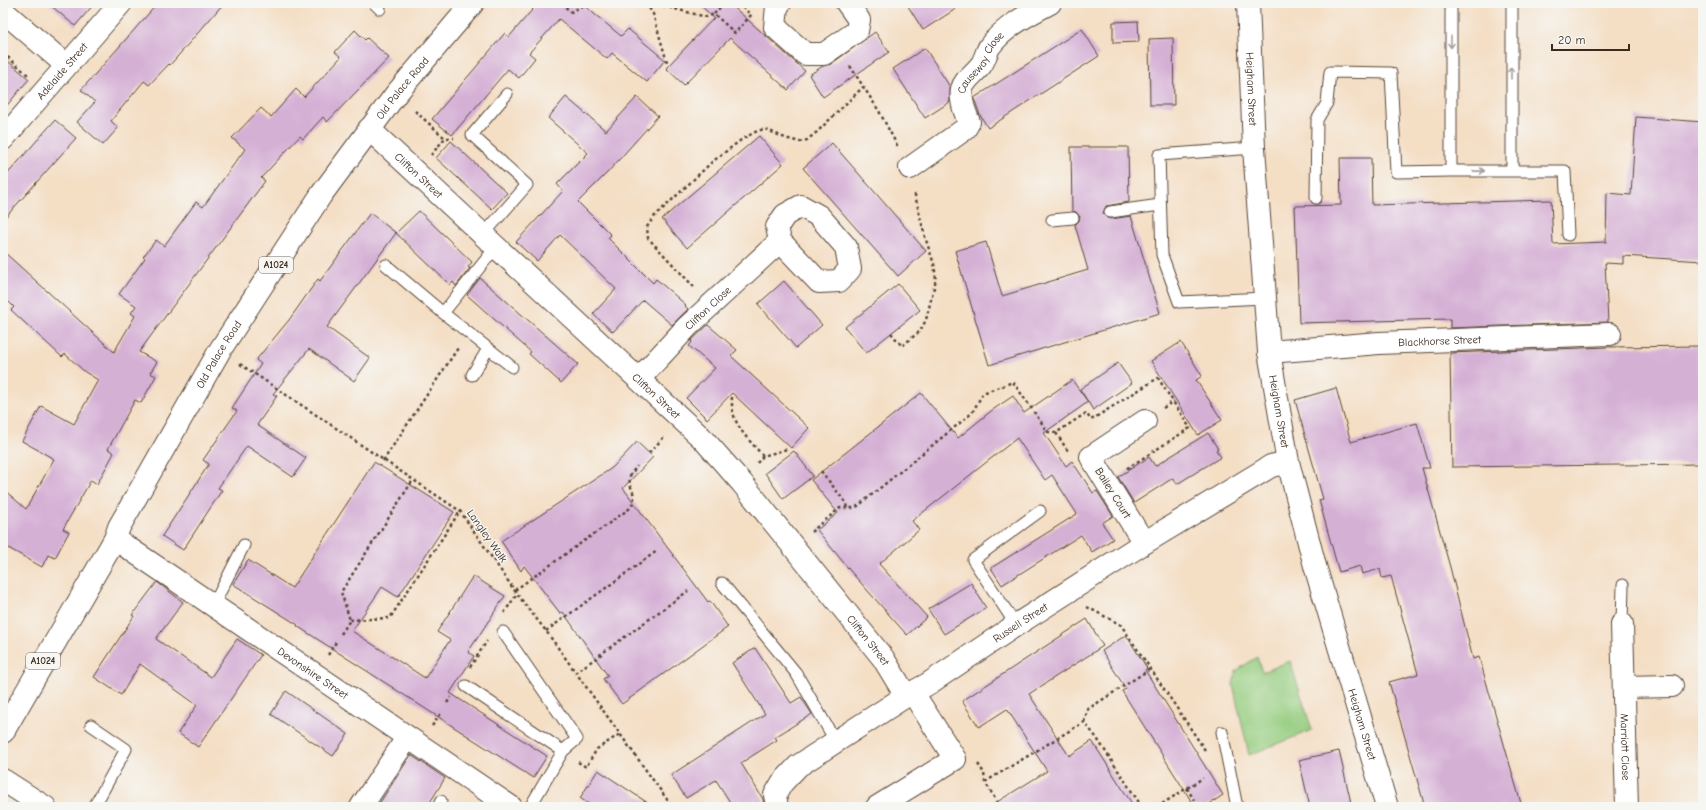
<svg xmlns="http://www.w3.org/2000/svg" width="1706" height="810" viewBox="0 0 1706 810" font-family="'Comic Neue',sans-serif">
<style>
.green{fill:#96cd80;stroke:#687c4f}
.building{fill:#d5b0d5}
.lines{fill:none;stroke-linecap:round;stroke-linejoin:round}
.service-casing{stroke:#574537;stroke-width:13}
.minor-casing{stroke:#574537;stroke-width:24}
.tertiary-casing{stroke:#574537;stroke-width:24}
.primary-casing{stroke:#574537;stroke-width:24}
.path{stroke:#574537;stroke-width:2.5;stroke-dasharray:3 3;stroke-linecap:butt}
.service{stroke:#fff;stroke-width:11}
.minor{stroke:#fff;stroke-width:22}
.tertiary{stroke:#fff;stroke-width:22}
.primary{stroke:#fff;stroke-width:22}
.oneway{stroke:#a79f9a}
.labels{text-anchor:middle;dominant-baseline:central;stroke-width:3;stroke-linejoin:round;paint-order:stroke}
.shield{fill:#f6f6f2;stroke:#73675e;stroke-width:1}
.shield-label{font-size:10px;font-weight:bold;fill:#3b2a1e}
.street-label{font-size:11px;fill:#3b2a1e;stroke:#f6f6f2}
</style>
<rect width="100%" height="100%" fill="#f6f6f2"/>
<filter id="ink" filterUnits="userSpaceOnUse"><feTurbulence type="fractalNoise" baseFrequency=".025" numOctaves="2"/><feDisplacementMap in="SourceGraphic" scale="8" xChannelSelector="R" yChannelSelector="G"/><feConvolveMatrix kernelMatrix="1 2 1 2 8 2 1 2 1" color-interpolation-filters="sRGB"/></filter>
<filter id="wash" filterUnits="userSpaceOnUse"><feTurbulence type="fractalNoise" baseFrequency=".012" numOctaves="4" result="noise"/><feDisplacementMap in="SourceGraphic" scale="16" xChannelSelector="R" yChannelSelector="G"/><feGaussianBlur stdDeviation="0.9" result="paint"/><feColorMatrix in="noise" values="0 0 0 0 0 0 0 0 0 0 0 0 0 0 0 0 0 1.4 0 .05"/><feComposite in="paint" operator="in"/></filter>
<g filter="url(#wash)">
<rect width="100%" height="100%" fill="#f4dec4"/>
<path class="green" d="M1257,657L1262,672L1290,661L1312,730L1249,755L1233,685L1236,671Z"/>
<g id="blocks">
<path class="building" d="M48,3H95L75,26Z
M158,3H224L170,65L169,64L149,85L144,81L119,111L111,121L118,128L103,145L77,122L95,102L81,90Z
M538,3H581L621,36L628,29L665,60L647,82L612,53L607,59L559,19L529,53L535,58L519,78L508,69L452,135L432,119L505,33L509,37Z
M698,3H729L805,71L788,90L730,38L684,85L666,68L714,18Z
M906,3H965L923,30Z
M1138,21L1139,42L1113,43V22Z
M1082,29L1099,56L988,128L980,115L974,98Z
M355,30L365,40L367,38L389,58L327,122L323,117L303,139L300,136L261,178L265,181L139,352L157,362L150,373L156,376L141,403L135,400L108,449L114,453L97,484L91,480L63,529L69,532L55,558L48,555L42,567L3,545V489L26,509L54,459L22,441L41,406L74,424L98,380L85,372L65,354L62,357L11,310L14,307L3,296V251L114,352L135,316L131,313L136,306L119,294L145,258L143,257L156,240L164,246L196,202L203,207L245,149L232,138L261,108L271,117L296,89L304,97L341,57L335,52Z
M875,32L889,52L823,97L809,75L823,66L831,64Z
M1173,38L1174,105H1150L1149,39Z
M925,48L950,87V102L925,118L893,69Z
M3,57L29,79L3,110Z
M566,97L606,131L637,97L658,116L608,172L578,202L611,235L608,238L653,283L656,279L686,305L685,306L688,309L672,325L643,300L613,332L593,314L616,289L560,235L537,261L516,242L563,191L557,184L588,153L548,118Z
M1636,117L1703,122V261L1623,256V264L1605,263L1608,322L1450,328V319L1299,323L1295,206L1341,205L1340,158H1371L1372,205L1551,200L1553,244L1606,242L1607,193L1631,195Z
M55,120L76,138L3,220V179Z
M759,136L783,164L687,248L662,219Z
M451,141L507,193L492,209L436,158Z
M832,143L926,251L898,276L803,168Z
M1071,147H1128L1129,202L1106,206L1103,213L1107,218L1111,219L1131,216L1160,313L989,365L955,251L986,242L1002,296L1088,270L1075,225L1079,221L1080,217L1076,212L1072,211Z
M419,211L472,262L468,267L470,268L456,286L453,282L450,285L396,233Z
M370,213L396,233L327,327L370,358L354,381L309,349L273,394L277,396L257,425L306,458L293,477L247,446L218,488L222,490L183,550L162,536L209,464L203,460L237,411L232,408L261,364L256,360L289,320L318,279L320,281Z
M480,278L578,364L561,383L529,354L531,352L467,295Z
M784,281L822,325L796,348L758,304Z
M898,284L920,310L866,353L845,327Z
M708,325L737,350L731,356L809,428L791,448L732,393L707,419L686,398L715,368L689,346L692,342L691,341Z
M1181,342L1202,376L1196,380L1222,420L1198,435L1151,361Z
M1703,346V464L1452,467L1450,353L1609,347Z
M1118,363L1132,383L1093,410L1080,389Z
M1072,380L1088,402L1044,433L1066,466L1072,461L1093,493L1097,491L1113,516L1102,523L1113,539L1092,552L1081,535L1002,585L991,568L1077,514L1052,475L1045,480L1017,438L912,521L919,530L879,564L927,617L907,635L852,573L817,530L838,513L811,480L921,393L958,438L991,411L1013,396L1024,413Z
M1336,388L1351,442L1417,423L1430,468H1422L1450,567L1473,659L1479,657L1522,807H1425L1389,682L1418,674L1391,576L1382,578L1380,569L1362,574L1360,566L1339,572L1319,500L1323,499L1295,400Z
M1208,433L1218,449L1216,450L1221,457L1177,484L1173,478L1134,503L1118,477L1149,457L1155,466Z
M637,442L653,457L623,488L708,602L710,601L728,627L622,704L603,679L608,676L563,612L560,613L524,566L521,571L501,541L612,468Z
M794,451L813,476L783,499L765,473Z
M374,462L454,512L398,597L382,587L352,631L425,678L450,640L437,632L473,576L505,596L468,652L474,656L450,693L547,756L533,778L297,626L298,625L233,584L248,560L292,588Z
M157,582L183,602L156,639L211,677L237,639L261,655L198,747L178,733L197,705L140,664L121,695L94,677L134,616L132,615Z
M971,583L986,608L944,634L928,609Z
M1087,619L1103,646L1029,694L1069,756L1092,741L1134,807H989L1047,771L1007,709L979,727L962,701Z
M1126,635L1147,668L1145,670L1223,795L1205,807H1195L1122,691L1126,689L1102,651Z
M755,648L791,703L801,697L812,714L775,737L777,740L741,763L763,799L764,807H733L716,780L686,798L671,775L765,714L732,663Z
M286,691L348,734L333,756L271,714Z
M1339,751L1352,807H1310L1299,760Z
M411,755L445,778L427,807H377Z
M598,770L654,807H593L580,798Z"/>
</g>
</g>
<g filter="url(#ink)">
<use href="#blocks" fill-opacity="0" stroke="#574537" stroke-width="1"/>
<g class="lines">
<g class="service-casing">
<path id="service" d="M374,3L380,9
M1451,3V171H1512V3
M1254,148L1159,155L1162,255L1179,302L1265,298
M1512,171H1565L1568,235
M1316,198L1317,120L1327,103L1330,72L1391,73L1396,172L1451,171
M1110,212L1160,205
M1052,220L1073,218
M484,234L527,185L472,135L507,94
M496,247L443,313L512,367
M386,265L443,313
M472,375L488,349
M722,583L796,673L836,742
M213,606L244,545
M1622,624L1623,585
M1016,625L973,560L1040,511
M503,632L577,739L563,751
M466,686L563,751L530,807
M91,725L126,749L94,807
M1222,732L1237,807
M438,807L441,801"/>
</g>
<g class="minor-casing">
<g id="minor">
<path d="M780,3L777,6L775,27L805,54H824L857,31L859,20L847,3"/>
<path d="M3,11L66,65"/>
<path id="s1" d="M369,129L704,440L742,483L883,658L906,696"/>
<path id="s2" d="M3,139L121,3"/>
<path id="s3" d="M910,168L965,129L969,122C965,112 960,101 962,89C964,80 975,73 981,65C985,60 986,52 990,46C1004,27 1029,14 1050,3"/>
<path d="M801,206L819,216L846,247L850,269L839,281L819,282L780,241L777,227L785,215Z"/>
<path id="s4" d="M1269,352L1379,343L1610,334"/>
<path id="s5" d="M639,379L687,327L780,241"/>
<path id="s6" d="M115,539L511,807"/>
<path d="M1144,543L1091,457L1145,421"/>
<path id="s7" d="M1622,624L1627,807"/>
<path d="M1624,687L1672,686"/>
<path d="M3,780L45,807"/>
<path d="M361,807L407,738"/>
<path id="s8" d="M777,807L775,795L782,783L798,766L906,696L928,684L1016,625L1144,543L1271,466L1288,462"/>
<path d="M877,807L955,759L913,693"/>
</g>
</g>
<g class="tertiary-casing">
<g id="tertiary">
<path id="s9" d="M1248,3L1254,148L1269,352L1288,462L1315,566L1387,807"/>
</g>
</g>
<g class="primary-casing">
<g id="primary">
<path id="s10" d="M3,732L115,539L119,527L220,350L321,195L396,94L473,3"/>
</g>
</g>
<path class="path" d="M561,3L571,12L584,5L592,3
M646,3L653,14L667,62
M652,3L706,17L714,14L735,33L752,14
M738,3L751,15
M714,14L724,3
M3,53L28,75
M850,66L879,111L898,147
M415,111L445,138
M431,155L445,138H454
M694,287L648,238L647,227L654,217L712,162L741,140L757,131L765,129L785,138L800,142L807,140L817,132L863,87
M891,333L902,346L920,331L926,320L936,279L934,264L925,237L914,191
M240,364L460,511L517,594L546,631L671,805V807
M732,397C730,424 747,437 763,456L787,449
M1163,408L1174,401
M1056,433L1068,451
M649,453L665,436
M383,461L458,348
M757,463L763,456
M821,471L846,503L847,509
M811,532L840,508H852L858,506L972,413L983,393L1013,382L1048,432L1056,433L1086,413L1091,420L1158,378L1190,428L1126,469
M515,590L629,509C641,494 627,490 630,476C631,473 635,469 637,466
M1087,607L1121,625L1205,750
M504,613L517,594
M350,620L390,618L460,511
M546,631L657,551
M341,634L350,620L341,592L413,480
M328,655L336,642
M470,667L487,641
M575,673L688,591
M447,703L451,697
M1084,722L1088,709L1150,669
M432,726L441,713
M578,762L586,767L597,749L620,734
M978,764L984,773L985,782L1000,807
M985,782L1084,722L1096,737L1142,807
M1187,788L1194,800
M1157,807L1203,778"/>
<use href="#service" class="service"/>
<use href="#minor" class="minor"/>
<use href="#tertiary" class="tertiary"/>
<use href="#primary" class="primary"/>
</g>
<defs><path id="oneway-shaft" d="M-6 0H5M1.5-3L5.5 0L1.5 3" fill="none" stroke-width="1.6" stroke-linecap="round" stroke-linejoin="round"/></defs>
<g class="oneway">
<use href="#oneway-shaft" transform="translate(1451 42) rotate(90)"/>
<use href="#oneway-shaft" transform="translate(1511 73) rotate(-90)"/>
<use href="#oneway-shaft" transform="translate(1479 171) rotate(-1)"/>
</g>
</g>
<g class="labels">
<g class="shield">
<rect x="259" y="257" width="34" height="16" rx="3"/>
<rect x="26" y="653" width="34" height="16" rx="3"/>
</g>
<g class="shield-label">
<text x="276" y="265">A1024</text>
<text x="43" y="661">A1024</text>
</g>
<g class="street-label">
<text stroke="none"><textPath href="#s3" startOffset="142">Causeway Close</textPath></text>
<text stroke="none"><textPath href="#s2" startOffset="90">Adelaide Street</textPath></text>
<text stroke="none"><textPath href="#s10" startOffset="759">Old Palace Road</textPath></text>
<text stroke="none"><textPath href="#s9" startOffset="86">Heigham Street</textPath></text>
<text stroke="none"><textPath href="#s1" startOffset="68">Clifton Street</textPath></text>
<text stroke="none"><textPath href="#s5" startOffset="99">Clifton Close</textPath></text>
<text stroke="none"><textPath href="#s4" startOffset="171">Blackhorse Street</textPath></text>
<text stroke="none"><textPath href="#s10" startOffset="435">Old Palace Road</textPath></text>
<text stroke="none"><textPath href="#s1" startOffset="392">Clifton Street</textPath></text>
<text stroke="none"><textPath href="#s9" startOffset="410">Heigham Street</textPath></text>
<text transform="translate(1113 493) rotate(58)">Bailey Court</text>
<text transform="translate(487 536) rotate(55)">Langley Walk</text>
<text stroke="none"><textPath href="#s8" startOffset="314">Russell Street</textPath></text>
<text stroke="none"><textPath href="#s1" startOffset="716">Clifton Street</textPath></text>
<text stroke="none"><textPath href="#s6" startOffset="239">Devonshire Street</textPath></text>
<text stroke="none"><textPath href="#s9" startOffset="734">Heigham Street</textPath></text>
<text stroke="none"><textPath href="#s7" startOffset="123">Marriott Close</textPath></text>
</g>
</g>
<rect width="1706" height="810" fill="none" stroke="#f6f6f2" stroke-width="16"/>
<path d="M1552 44v6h77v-6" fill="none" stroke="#3b2a1e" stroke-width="2"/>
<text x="1558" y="44" font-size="12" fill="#3b2a1e" stroke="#f6f6f2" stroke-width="3" paint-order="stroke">20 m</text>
</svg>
